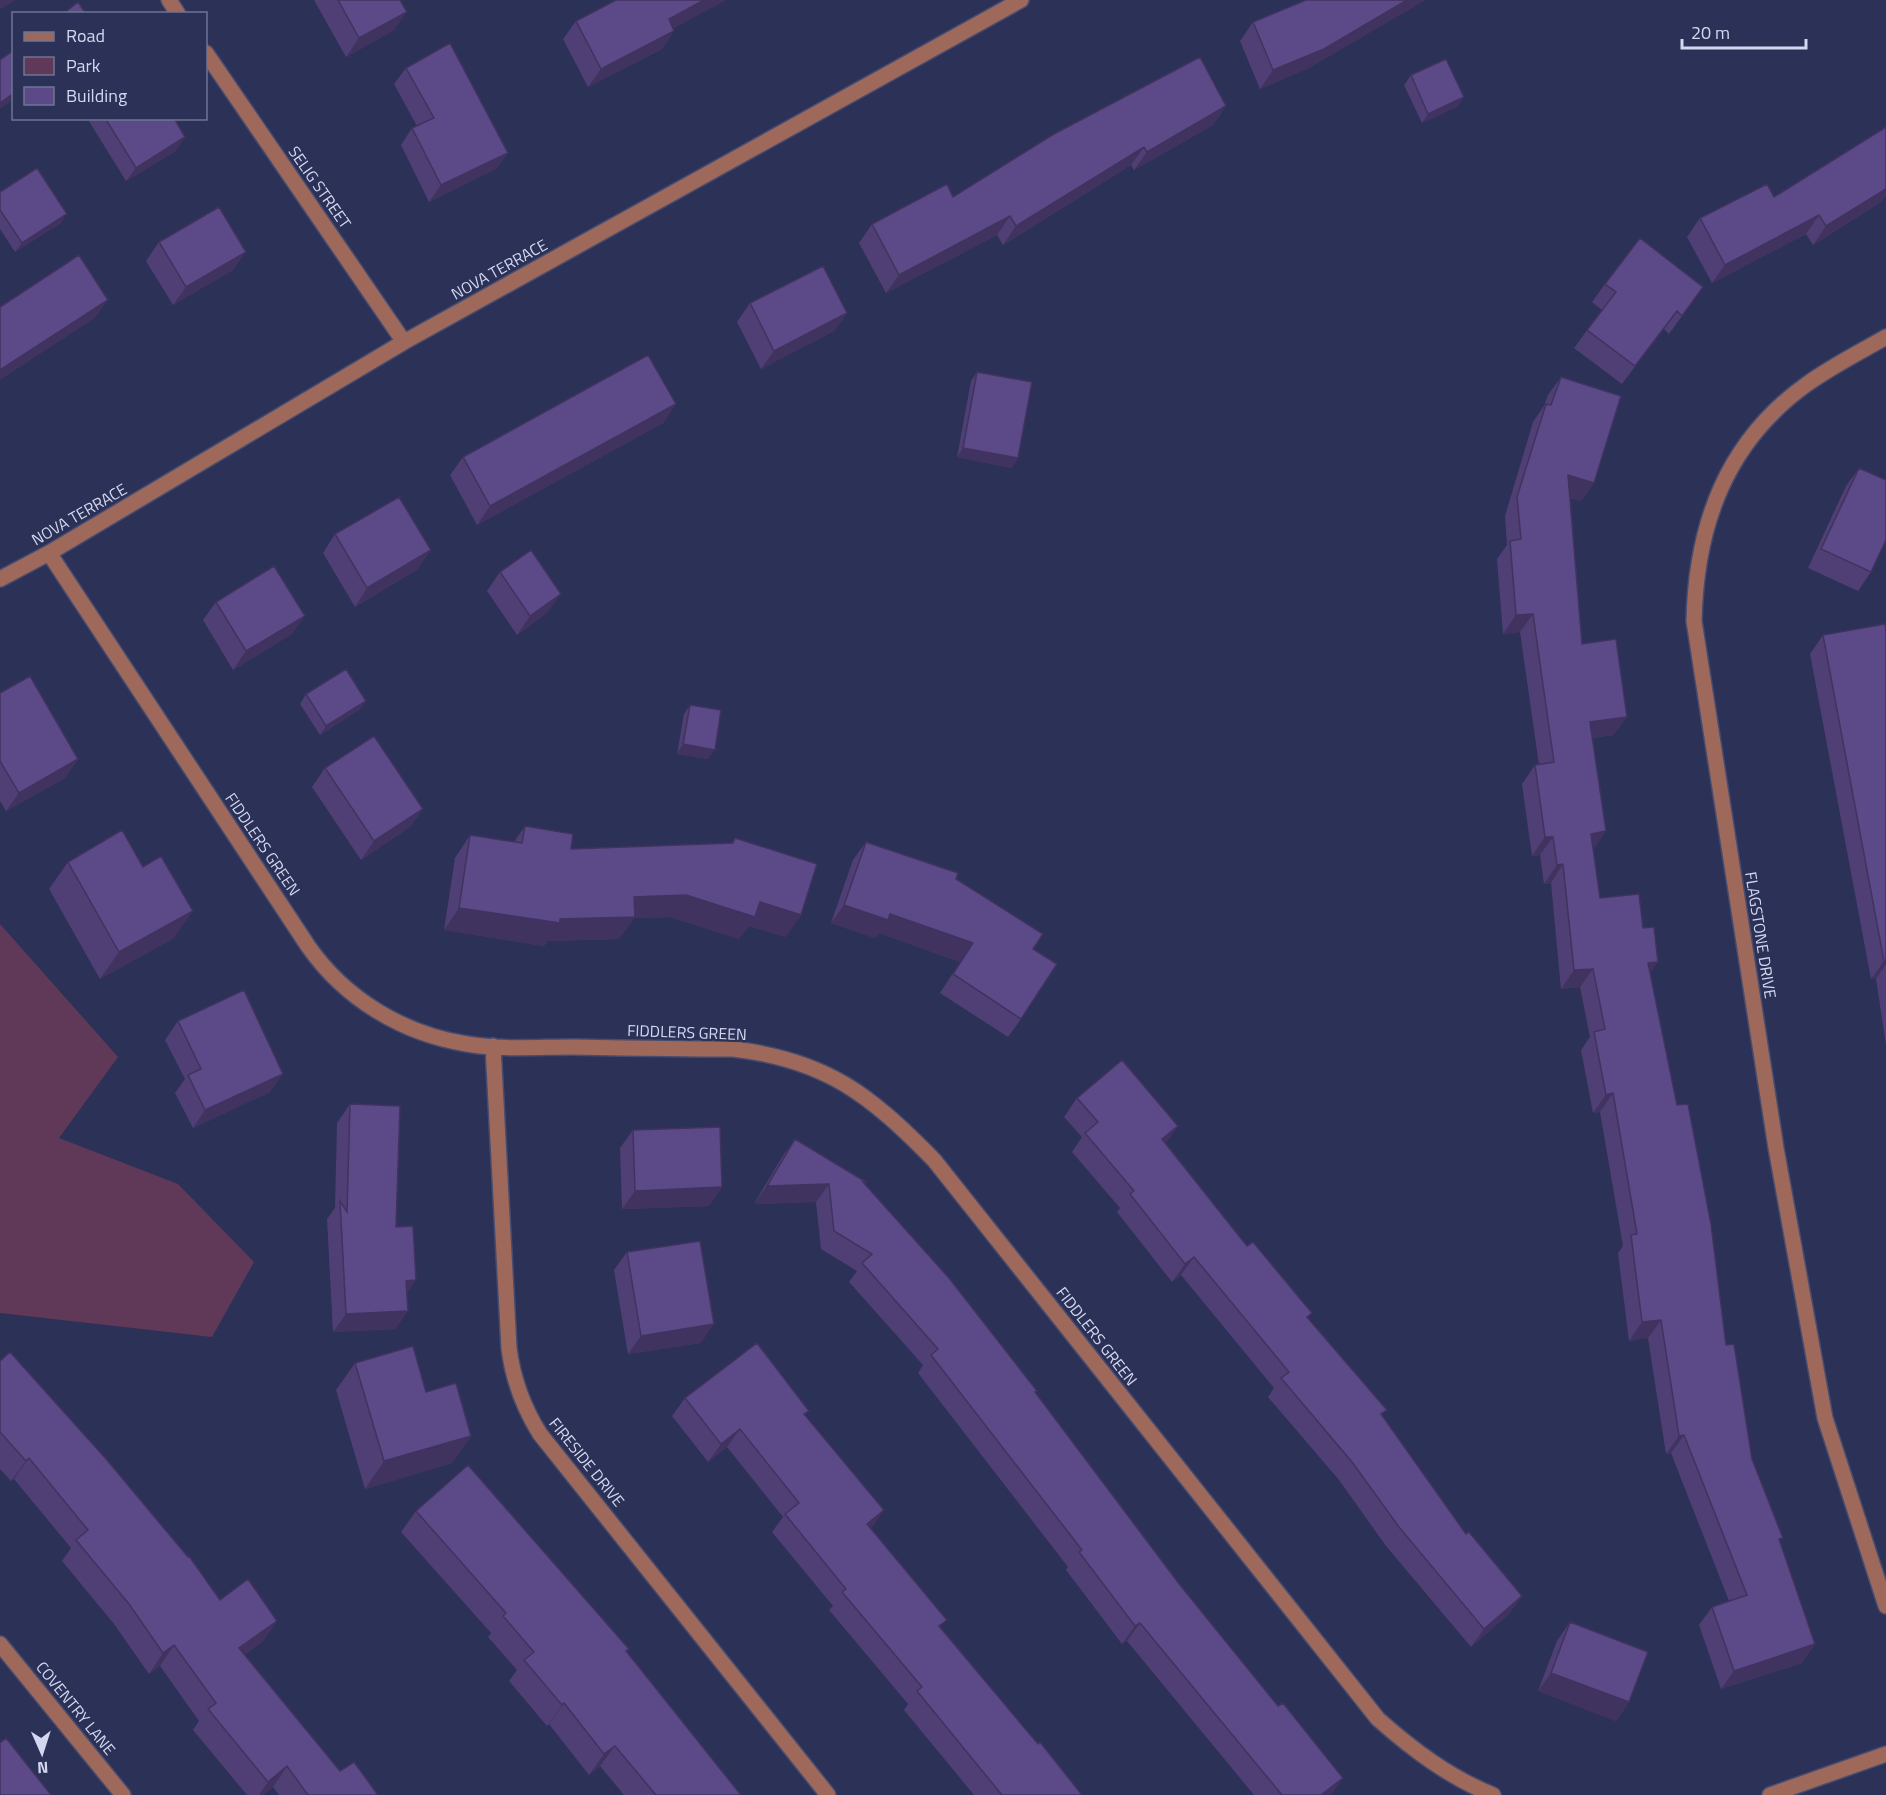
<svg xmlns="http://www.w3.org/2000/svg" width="1886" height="1795" viewBox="0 0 1886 1795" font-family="'Titillium Web',sans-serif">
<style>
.green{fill:#5f3957}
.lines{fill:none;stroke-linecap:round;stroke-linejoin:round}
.minor-casing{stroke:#474c6f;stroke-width:18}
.minor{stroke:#9e695b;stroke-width:15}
.wall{fill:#4f3f75}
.shaded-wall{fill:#40335f}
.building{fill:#5c4988;stroke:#40335f;stroke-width:1.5}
.labels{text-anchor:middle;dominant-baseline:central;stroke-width:4.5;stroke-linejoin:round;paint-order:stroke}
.street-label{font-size:16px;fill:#d3d8f0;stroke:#2c3157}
</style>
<rect width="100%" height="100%" fill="#2c3157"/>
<path class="green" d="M0,924L118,1057L59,1138L178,1184L254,1262L212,1337L0,1313Z"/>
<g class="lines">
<g class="minor-casing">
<path id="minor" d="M169,0L178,14
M206,53L404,342
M1886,337C1860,352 1832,366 1807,384C1726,442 1696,525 1694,621L1776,1148L1825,1418L1886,1606
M49,553L308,946C345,999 403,1034 467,1044C501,1050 538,1047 573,1047C626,1048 680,1049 733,1049C827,1060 870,1095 934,1160L1378,1719C1413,1750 1449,1777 1493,1795
M0,579L49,553L404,342L1021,0
M493,1046L509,1348C513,1380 523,1407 540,1434L828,1795
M0,1644L123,1795
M1770,1795L1886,1754"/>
</g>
<use href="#minor" class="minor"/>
</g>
<path class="wall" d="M314,0H400L394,30L346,57Z
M616,0H726L673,28L674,31L662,49L588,87L563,39L576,21Z
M1253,22L1311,67L1260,89L1240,41Z
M406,68L508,153L496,169L429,202L401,145L412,128L417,126L394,84Z
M1411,75L1464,97L1457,107L1422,123L1404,85Z
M1226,106L1213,125L1134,170L1131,165L1003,245L997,235L886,293L859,243L872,224Z
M87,118H174L176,151L126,181Z
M1886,127V196L1881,202L1813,245L1806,234L1712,283L1687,237L1700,218L1774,197Z
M0,192L61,223L15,252L0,229Z
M159,242L233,270L173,305L146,261Z
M1605,284L1690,305L1669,334L1664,329L1622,384L1574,348L1602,310L1592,302Z
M750,303L847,313L834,331L761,369L737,322Z
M977,372L1018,458L1011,468L957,457L971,381Z
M1561,377L1594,483L1581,501L1570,498L1582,644L1614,735L1592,738L1593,850L1600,898L1643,928L1650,973L1726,1345L1752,1459L1815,1644L1802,1663L1721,1689L1699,1625L1712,1607L1729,1601L1671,1453L1666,1454L1648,1338L1629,1341L1618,1253L1623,1246L1600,1112L1593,1113L1581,1050L1590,1037L1580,987L1561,989L1551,883L1544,884L1540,855L1532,856L1522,784L1535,765H1539L1520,632L1503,634L1497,559L1507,545L1505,516L1533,422L1544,406L1548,395Z
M676,404L663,423L477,525L450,475L463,457Z
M1859,468L1871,572L1858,591L1808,568L1846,486Z
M335,534L418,569L355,607L323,553Z
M500,572L548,612L517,635L487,591Z
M216,602L292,634L233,670L203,620Z
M1886,632V1045L1876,979H1871L1810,654L1823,635Z
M0,693L78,759L65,778L6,811L0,801Z
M306,694L366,701L359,710L320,735L300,704Z
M690,705L708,759L677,754L684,714Z
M325,768L423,809L410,827L361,860L312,787Z
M525,826L571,849L731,843L735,838L801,915L785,937L749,926L739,939L670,917L634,918L619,939L547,941L544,946L444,930L455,858L470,835L514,842Z
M866,842L956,879L1033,949L1021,1019L1008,1037L940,993L960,962L879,933L875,938L831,923L853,860Z
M68,862L174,938L100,979L49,889Z
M178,1021L270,1092L193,1128L175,1093L185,1079L165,1040Z
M1077,1098L1178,1126L1166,1143L1247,1246L1308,1318L1382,1416L1466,1534L1522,1596L1509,1614L1471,1647L1386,1546L1339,1480L1268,1397L1274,1388L1181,1275L1172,1282L1117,1212L1120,1208L1072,1152L1082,1137L1064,1117Z
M350,1104L416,1280L407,1293L408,1311L395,1329L333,1332L327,1219L335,1208L337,1123Z
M633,1130L722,1187L709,1206L622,1209L620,1148Z
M795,1139L866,1182L865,1184L1035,1393L1180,1585L1278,1706L1343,1778L1331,1795H1254L1127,1641L1122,1644L1066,1570L1068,1567L918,1373L923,1365L849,1282L857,1271L821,1249L816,1202L754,1204L782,1157Z
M627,1252L701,1343L628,1354L614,1270Z
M0,1361L220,1600L277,1621L263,1641L244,1655L340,1771L378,1795H279L273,1787L263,1795H247L193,1730L199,1721L160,1666L149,1674L114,1624L62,1561L71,1548L14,1479L11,1481L0,1469Z
M355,1363L426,1392L471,1436L452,1463L365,1489L336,1390Z
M685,1398L809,1411L805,1415L871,1528L941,1628L1038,1744L1082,1795H974L904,1710L908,1704L829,1610L833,1606L772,1532L783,1517L727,1447L708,1462L672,1416Z
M416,1511L626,1652L741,1795H624L600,1766L589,1775L549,1724L547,1726L509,1681L517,1670L488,1637L491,1633L401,1532Z
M1570,1622L1629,1702L1616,1721L1538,1691L1557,1641Z"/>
<path class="shaded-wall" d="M0,0H16L0,9Z
M704,0H726L656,38L669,19Z
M1407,0H1426L1311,67L1260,89L1273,70Z
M407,12L394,30L346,57L359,38Z
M674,31L662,49L588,87L601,69Z
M14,93V99L0,109V103Z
M1464,97L1457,107L1422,123L1428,114Z
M1226,106L1213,125L1134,170L1147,152Z
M185,137L176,151L126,181L136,168Z
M1144,147L1131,165L1003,245L1016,226Z
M508,153L496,169L429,202L441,185Z
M1886,189V196L1881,202L1813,245L1826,226Z
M67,214L61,223L15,252L22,243Z
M1819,215L1806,234L1712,283L1725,265Z
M1010,216L997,235L886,293L899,275Z
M246,252L233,270L173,305L186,287Z
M108,300L95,318L0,380V370Z
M1677,311L1664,329L1622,384L1635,366Z
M847,313L834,331L761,369L774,351Z
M676,404L663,423L477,525L490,506Z
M963,448L1018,458L1011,468L957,457Z
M1568,475L1594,483L1581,501L1555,493Z
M431,550L418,569L355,607L367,588Z
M561,594L548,612L517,635L530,616Z
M1533,614L1520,632L1503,634L1516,615Z
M305,616L292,634L233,670L246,651Z
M366,701L359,710L320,735L326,726Z
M1627,717L1614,735L1577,740L1590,722Z
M683,744L715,750L708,759L677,754Z
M78,759L65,778L6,811L19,793Z
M423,809L410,827L361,860L374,841Z
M1606,831L1593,850L1591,834Z
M1545,837H1553L1540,855L1532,856Z
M1563,864L1551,883L1544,884L1557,865Z
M686,895L760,902L801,915L785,937L749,926L739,939L670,917L634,918L619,939L547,941L544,946L444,930L459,908L560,919L634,897Z
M844,905L890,914L973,943L960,962L879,933L875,938L831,923Z
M193,911L174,938L100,979L119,952Z
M1884,961H1886V964L1876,979H1871Z
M1658,962L1645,981L1648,963Z
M1593,969L1580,987L1561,989L1574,970Z
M283,1074L270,1092L193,1128L205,1110Z
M1613,1093L1600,1112L1593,1113L1606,1095Z
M1178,1126L1165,1145L1162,1139Z
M829,1184L816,1202L754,1204L767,1186Z
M722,1187L709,1206L622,1209L635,1191Z
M1194,1257L1181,1275L1172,1282L1185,1264Z
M416,1280L403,1299L406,1281Z
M408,1311L395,1329L333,1332L346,1314Z
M1661,1320L1648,1338L1629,1341L1642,1322Z
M714,1324L701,1343L628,1354L641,1336Z
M740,1429L727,1447L708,1462L721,1444Z
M1684,1435L1671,1453L1666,1454L1679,1436Z
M471,1436L452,1463L365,1489L384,1461Z
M29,1458L14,1479L11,1481L26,1461Z
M884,1510L871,1529L867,1524Z
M1522,1596L1509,1614L1471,1647L1484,1629Z
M277,1621L263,1641L224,1669L239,1648Z
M1140,1623L1127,1641L1122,1644L1135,1626Z
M1815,1644L1802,1663L1721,1689L1734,1671Z
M174,1645L160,1666L149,1674L163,1653Z
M1551,1673L1629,1702L1616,1721L1538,1691Z
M564,1703L549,1724L547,1726L562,1705Z
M615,1746L600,1766L589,1775L604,1754Z
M287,1766L273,1787L263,1795H259L268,1782Z
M1343,1778L1331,1795H1321Z"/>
<path class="building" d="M338,0H400L407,12L359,38Z
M616,0H704L669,19L674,31L601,69L576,21Z
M1306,0H1407L1324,49L1273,70L1253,22Z
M78,2L86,14H63Z
M450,43L508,153L441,185L412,128L434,118L406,68Z
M14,50V93L0,103V60Z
M1200,57L1226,106L1147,152L1144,147L1016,226L1010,216L899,275L872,224L947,184L953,197L1054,134Z
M1446,59L1464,97L1428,114L1411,75Z
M105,118H174L185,137L136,168Z
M1886,127V189L1826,226L1819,215L1725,265L1700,218L1767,184L1774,197Z
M37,168L67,214L22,243L0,210V192Z
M219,207L246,252L186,287L159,242Z
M1640,238L1703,287L1682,316L1677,311L1635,366L1587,330L1616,292L1605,284Z
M79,255L108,300L0,370V307Z
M823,266L847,313L774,351L750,303Z
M648,355L676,404L490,506L463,457Z
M977,372L1032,382L1018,458L963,448Z
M1561,377L1621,396L1594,483L1568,475L1582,644L1616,639L1627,717L1590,722L1606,831L1591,834L1600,898L1639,894L1643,928L1654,927L1658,962L1648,963L1677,1105L1688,1104L1711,1224L1726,1345L1734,1344L1752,1459L1783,1538L1779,1539L1815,1644L1734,1671L1712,1607L1747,1595L1684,1435L1679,1436L1661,1320L1642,1322L1631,1235L1637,1234L1613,1093L1606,1095L1594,1032L1605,1029L1593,969L1574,970L1563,864L1557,865L1553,837H1545L1535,765L1554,762L1533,614L1516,615L1510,541L1521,539L1517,497L1546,404L1551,405Z
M1859,468L1886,480V540L1871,572L1821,549Z
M399,497L431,550L367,588L335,534Z
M531,550L561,594L530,616L500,572Z
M274,566L305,616L246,651L216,602Z
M1885,624L1886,632V961H1884L1823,635Z
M346,669L366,701L326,726L306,694Z
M30,676L78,759L19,793L0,761V693Z
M690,705L721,710L715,750L683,744Z
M374,736L423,809L374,841L325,768Z
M525,826L573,834L571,849L733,843L735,838L817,864L801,915L760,902L755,917L686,895L634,897L635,917L560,919V923L459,908L470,835L522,843Z
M122,830L143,867L161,856L193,911L119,952L68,862Z
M866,842L958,873L956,879L1043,934L1033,949L1057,964L1021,1019L953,974L973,943L890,914L888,920L844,905Z
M244,990L283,1074L205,1110L188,1075L201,1069L178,1021Z
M1122,1060L1178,1126L1162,1139L1247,1246L1253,1242L1312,1313L1307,1317L1387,1410L1381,1414L1466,1534L1469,1532L1522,1596L1484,1629L1399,1527L1352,1462L1281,1378L1289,1372L1194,1257L1185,1264L1130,1194L1134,1191L1085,1133L1098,1122L1077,1098Z
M350,1104L400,1106L396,1227L413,1226L416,1280L406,1281L408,1311L346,1314L340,1201L347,1212Z
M720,1127L722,1187L635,1191L633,1130Z
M795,1139L866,1182H863L949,1278L1037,1391L1035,1392L1180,1585L1278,1706L1283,1703L1343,1778L1321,1795H1282L1140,1623L1135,1626L1079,1552L1082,1550L931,1355L938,1349L862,1263L872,1254L834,1231L829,1184L767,1186Z
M700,1241L714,1324L641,1336L627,1252Z
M757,1343L809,1411L804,1414L884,1510L867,1524L947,1620L939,1626L1038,1744L1040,1742L1082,1795H1002L917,1691L922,1687L842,1592L846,1589L785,1514L799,1503L740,1429L721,1444L685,1398Z
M413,1346L426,1392L456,1383L471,1436L384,1461L355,1363Z
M10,1352L107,1460L188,1557L189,1556L220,1600L248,1579L277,1621L239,1648L340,1771L354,1762L378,1795H308L287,1766L268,1782L208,1709L216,1703L174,1645L163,1653L129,1604L76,1540L88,1530L29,1458L26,1461L0,1432V1361Z
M468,1465L629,1649L626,1651L741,1795H656L615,1746L604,1754L564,1703L562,1705L524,1660L534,1652L503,1616L506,1613L416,1511Z
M1570,1622L1648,1652L1629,1702L1551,1673Z
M6,1738L51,1795H0V1743Z"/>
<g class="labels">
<g class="street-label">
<text transform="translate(320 187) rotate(55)">SELIG STREET</text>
<text transform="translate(499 269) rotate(-29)">NOVA TERRACE</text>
<text transform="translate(79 514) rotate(-30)">NOVA TERRACE</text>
<text transform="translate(263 844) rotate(56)">FIDDLERS GREEN</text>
<text transform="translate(1761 935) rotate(81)">FLAGSTONE DRIVE</text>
<text transform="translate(687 1032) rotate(2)">FIDDLERS GREEN</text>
<text transform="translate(1097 1336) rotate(52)">FIDDLERS GREEN</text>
<text transform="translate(587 1462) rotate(51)">FIRESIDE DRIVE</text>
<text transform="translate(76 1708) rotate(51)">COVENTRY LANE</text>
</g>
</g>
<rect x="12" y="12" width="195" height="108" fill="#2c3157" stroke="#6f7494" stroke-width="1.5"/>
<rect x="24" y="32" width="30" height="9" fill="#9e695b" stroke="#6f7494" stroke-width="1.5"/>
<text x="66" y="42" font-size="18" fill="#d3d8f0">Road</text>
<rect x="24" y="57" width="30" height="18" fill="#5f3957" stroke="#6f7494" stroke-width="1.5"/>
<text x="66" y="72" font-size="18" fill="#d3d8f0">Park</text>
<rect x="24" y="87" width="30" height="18" fill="#5c4988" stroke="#6f7494" stroke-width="1.5"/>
<text x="66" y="102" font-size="18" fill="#d3d8f0">Building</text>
<g transform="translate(42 1753) rotate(177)" stroke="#2c3157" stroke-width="4.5" paint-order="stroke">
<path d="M0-4.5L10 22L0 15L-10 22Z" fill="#d3d8f0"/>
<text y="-9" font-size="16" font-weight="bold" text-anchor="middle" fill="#d3d8f0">N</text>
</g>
<path d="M1682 39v9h124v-9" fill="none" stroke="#d3d8f0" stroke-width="3"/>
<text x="1691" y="39" font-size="18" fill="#d3d8f0" stroke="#2c3157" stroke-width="4.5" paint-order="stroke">20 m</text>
</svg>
